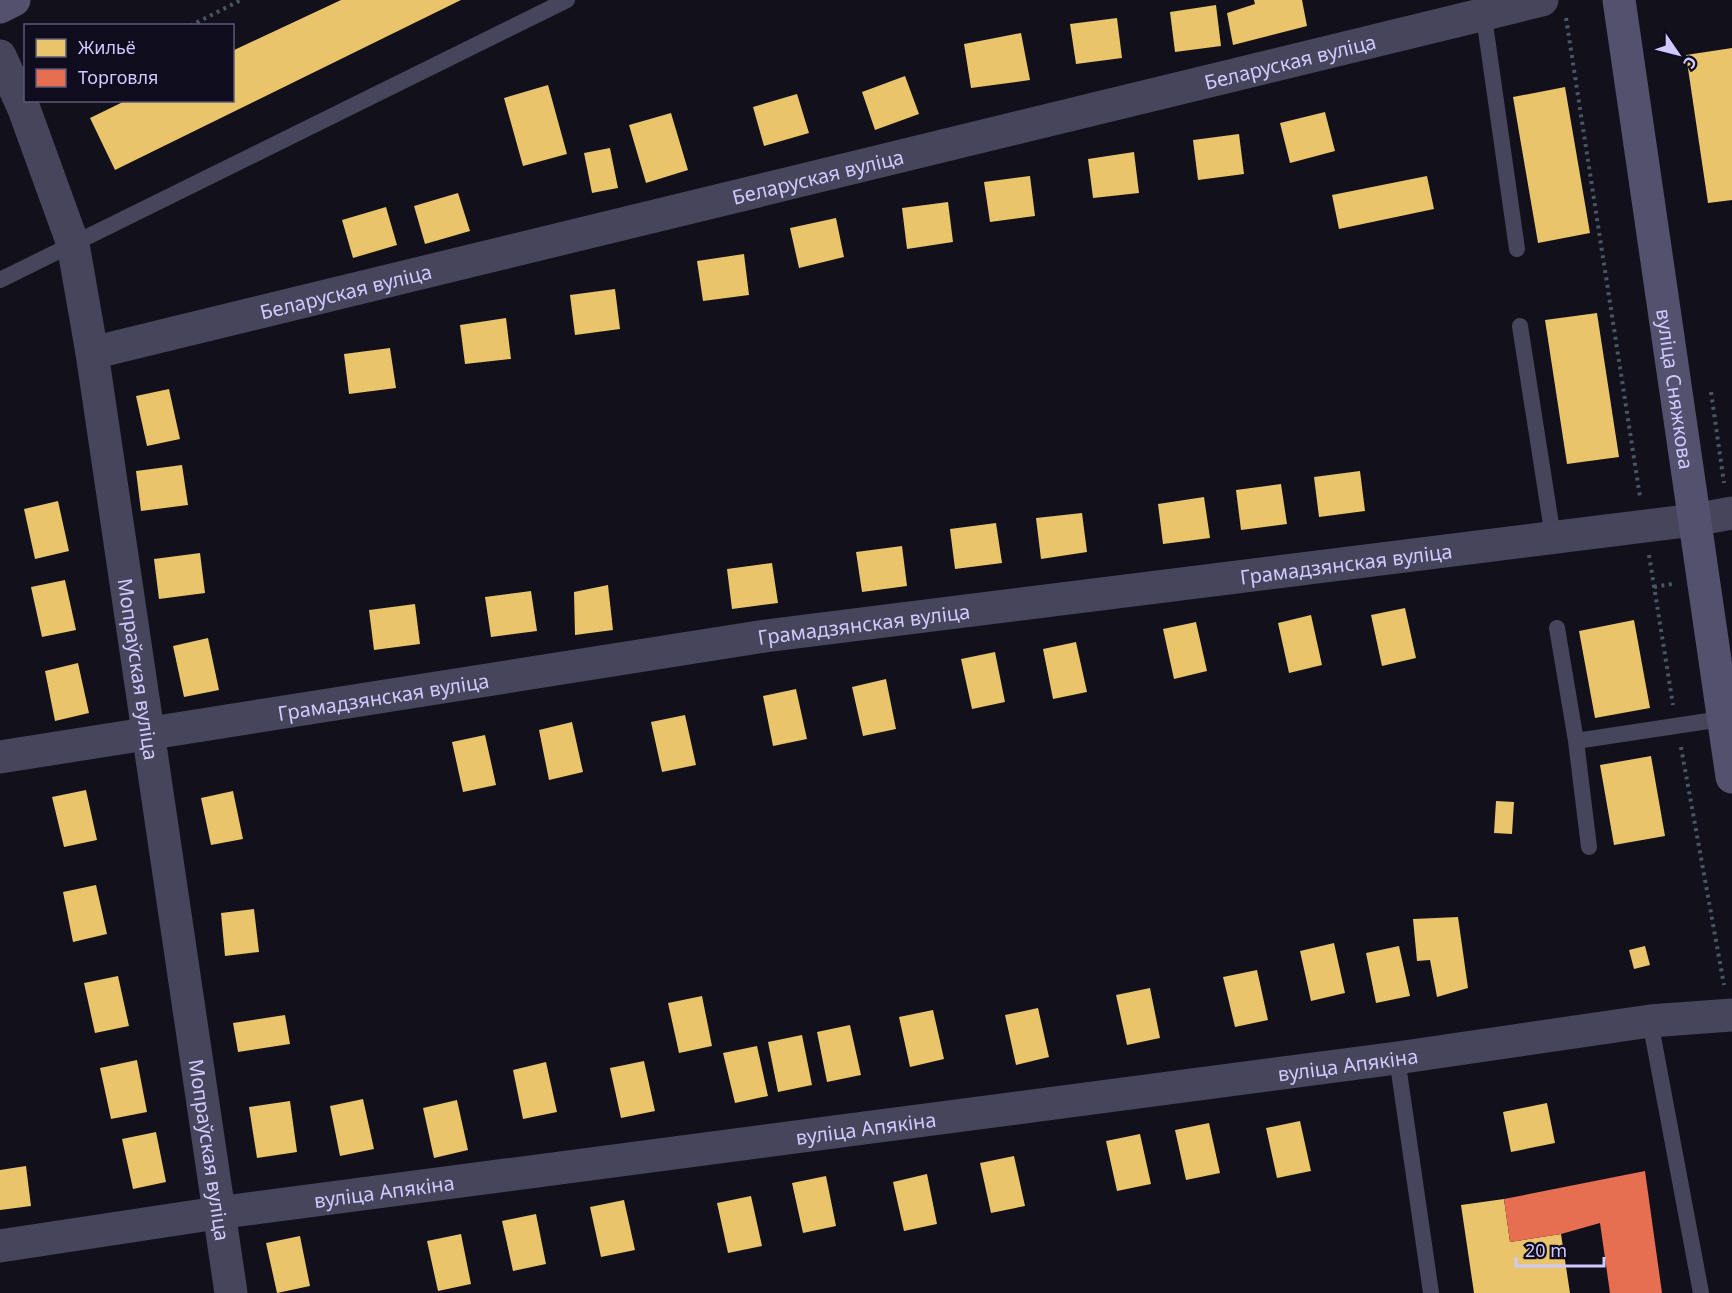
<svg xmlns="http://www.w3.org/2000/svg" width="1732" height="1293" viewBox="0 0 1732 1293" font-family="'Noto Sans',sans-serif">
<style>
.homes{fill:#e9c46a}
.shops{fill:#e76f51}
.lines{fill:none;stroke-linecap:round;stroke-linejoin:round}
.path{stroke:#485765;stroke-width:4;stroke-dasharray:3 4.5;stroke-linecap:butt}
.lane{stroke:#46455b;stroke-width:16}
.street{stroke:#46455b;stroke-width:33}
.secondary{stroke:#53516e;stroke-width:33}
.labels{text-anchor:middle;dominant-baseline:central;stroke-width:6;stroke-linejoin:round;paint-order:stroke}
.street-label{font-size:20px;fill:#d0c9ff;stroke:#0f0c1e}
</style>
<rect width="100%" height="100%" fill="#12101a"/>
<path class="homes" d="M341,0H461L115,170L90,118L127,100H232V51Z
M1254,0H1302L1307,26L1233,45L1227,13L1255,4Z
M1216,5L1221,46L1175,52L1170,12Z
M1117,18L1122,58L1076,64L1070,24Z
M1021,33L1030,80L971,88L964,44Z
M1732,48V200L1708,203L1686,55Z
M905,76L919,114L875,130L862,92Z
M548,85L567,154L523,166L504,98Z
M1565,87L1590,233L1538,243L1513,97Z
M797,94L809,133L764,146L753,107Z
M1325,112L1335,151L1290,163L1280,123Z
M671,113L688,170L646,183L629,125Z
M1239,134L1244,174L1198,180L1193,140Z
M610,148L618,188L592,193L584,153Z
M1134,152L1139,193L1093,198L1088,159Z
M1030,176L1035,216L990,222L984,182Z
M1427,176L1434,209L1339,229L1332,195Z
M458,193L470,231L425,244L414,206Z
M948,202L953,242L907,249L902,208Z
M386,207L397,245L353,258L342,220Z
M836,218L844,257L799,268L790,228Z
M744,254L749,295L703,301L697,261Z
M615,289L620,329L575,335L570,295Z
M1597,313L1619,457L1567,464L1545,320Z
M506,318L511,359L465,364L460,325Z
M390,348L396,388L349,394L344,354Z
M169,389L180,439L147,446L136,396Z
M182,465L188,505L141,511L136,471Z
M1360,471L1365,511L1319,517L1314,477Z
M1281,484L1287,524L1241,530L1236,490Z
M1204,497L1210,538L1163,544L1158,504Z
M58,501L69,551L35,559L24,509Z
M1082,513L1087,552L1041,559L1036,518Z
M996,523L1002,563L955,569L950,529Z
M902,546L907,586L862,592L856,552Z
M200,553L205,593L159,599L154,559Z
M772,563L778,603L732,609L727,569Z
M65,580L76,630L42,637L31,587Z
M608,585L613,630L575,635L574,592Z
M531,591L537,631L491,637L485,597Z
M415,604L420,644L374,650L369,610Z
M1405,608L1416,658L1382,666L1371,615Z
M1311,615L1322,665L1289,673L1278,623Z
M1634,620L1650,708L1595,718L1579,631Z
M1196,622L1207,671L1174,679L1163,629Z
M208,638L219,690L184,697L173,646Z
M1076,642L1087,692L1053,699L1043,649Z
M995,652L1005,702L972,709L961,659Z
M78,663L89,713L55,721L45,671Z
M886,679L896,729L863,736L852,687Z
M796,689L807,739L773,746L763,696Z
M685,715L696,765L662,772L651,722Z
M572,722L583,772L549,780L539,730Z
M485,735L496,785L463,792L452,742Z
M1651,756L1665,836L1614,845L1600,765Z
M86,790L97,840L64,847L52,797Z
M233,791L243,839L211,845L201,798Z
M1496,801L1514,802L1512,834L1494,833Z
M96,885L107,934L73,942L63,892Z
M254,909L259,952L225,956L221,913Z
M1458,917L1468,988L1437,997L1430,960L1417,961L1413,919Z
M1334,943L1345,993L1311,1001L1300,951Z
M1399,946L1410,996L1376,1003L1366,953Z
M1645,946L1650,965L1634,969L1629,950Z
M1257,970L1268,1020L1235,1027L1223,977Z
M118,976L129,1026L95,1033L84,983Z
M1150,988L1160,1038L1127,1045L1116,995Z
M702,996L712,1046L679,1053L668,1003Z
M1038,1008L1049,1057L1016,1065L1005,1015Z
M933,1010L944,1059L910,1067L899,1017Z
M285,1015L290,1044L238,1052L233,1023Z
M850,1025L861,1075L827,1082L817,1032Z
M802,1035L812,1085L778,1092L768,1042Z
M757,1046L768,1096L735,1103L723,1053Z
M137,1060L147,1112L111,1119L100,1068Z
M644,1061L655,1111L621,1118L610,1068Z
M546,1062L557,1112L523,1119L513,1070Z
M363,1099L374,1149L340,1156L330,1106Z
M457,1100L468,1150L434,1158L423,1108Z
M290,1101L297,1152L257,1158L249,1107Z
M1547,1103L1555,1143L1511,1152L1503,1112Z
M1300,1121L1311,1171L1277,1178L1266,1128Z
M1209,1123L1220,1173L1186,1180L1175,1130Z
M156,1132L166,1182L133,1189L122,1139Z
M1140,1134L1151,1184L1117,1191L1106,1141Z
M1014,1156L1025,1206L991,1213L980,1163Z
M26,1166L31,1206L0,1210V1170Z
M927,1174L937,1224L904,1231L893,1182Z
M826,1176L836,1226L803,1233L792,1183Z
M751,1196L762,1246L728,1253L717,1203Z
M1504,1199L1510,1242L1561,1234L1570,1293H1474L1461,1205Z
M624,1200L635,1250L601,1257L590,1207Z
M536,1214L546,1264L513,1271L502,1221Z
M461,1234L471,1284L438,1291L427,1241Z
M300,1236L310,1286L277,1293L266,1243Z"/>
<path class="shops" d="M1645,1171L1662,1293H1610L1600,1223L1561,1234L1510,1242L1504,1199Z"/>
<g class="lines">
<path class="path" d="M1566,18L1640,497
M190,26L241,0
M1711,392L1724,483
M1649,555L1673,705
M1654,587L1672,584
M1681,747L1724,985"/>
<path class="lane" d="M1483,10L1517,249
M0,280L567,0
M1520,326L1553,537
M1557,628L1576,741L1728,718
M1576,741L1589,847
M1650,1021L1701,1293
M1397,1058L1431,1293"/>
<g class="street">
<path id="s1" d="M0,56L24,109L73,244L92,353L231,1293"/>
<path id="s2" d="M92,353L1542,0"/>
<path id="s3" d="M0,757L765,636L1694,520L1732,513"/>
<path id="s4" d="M0,1246L217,1213L1397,1058L1650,1021L1732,1015"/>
</g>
<g class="secondary">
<path id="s5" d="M1619,0L1732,777"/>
<path d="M0,7L14,0"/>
</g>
</g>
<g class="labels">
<g class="street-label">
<text stroke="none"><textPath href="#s2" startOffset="1233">Беларуская вуліца</textPath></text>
<text stroke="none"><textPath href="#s2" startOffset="747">Беларуская вуліца</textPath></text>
<text stroke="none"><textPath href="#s2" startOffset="261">Беларуская вуліца</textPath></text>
<text stroke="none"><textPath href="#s5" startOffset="393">вуліца Сняжкова</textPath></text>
<text stroke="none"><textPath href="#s3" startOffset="1360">Грамадзянская вуліца</textPath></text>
<text stroke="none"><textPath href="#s3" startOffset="874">Грамадзянская вуліца</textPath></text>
<text stroke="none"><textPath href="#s1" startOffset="632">Мопраўская вуліца</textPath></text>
<text stroke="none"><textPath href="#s3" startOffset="388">Грамадзянская вуліца</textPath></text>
<text stroke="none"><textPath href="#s4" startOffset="1360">вуліца Апякіна</textPath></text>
<text stroke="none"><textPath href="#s4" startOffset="874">вуліца Апякіна</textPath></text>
<text stroke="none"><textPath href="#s1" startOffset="1118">Мопраўская вуліца</textPath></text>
<text stroke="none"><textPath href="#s4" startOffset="388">вуліца Апякіна</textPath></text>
</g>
</g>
<rect x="24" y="24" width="210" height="78" fill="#0f0c1e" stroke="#5c5878" stroke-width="1.5"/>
<rect x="36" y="39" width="30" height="18" fill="#e9c46a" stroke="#5c5878" stroke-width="1.5"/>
<text x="78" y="54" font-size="18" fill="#d0c9ff">Жильё</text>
<rect x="36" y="69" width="30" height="18" fill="#e76f51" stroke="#5c5878" stroke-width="1.5"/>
<text x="78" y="84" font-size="18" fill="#d0c9ff">Торговля</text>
<g transform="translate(1678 54) rotate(125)" stroke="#0f0c1e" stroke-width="4.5" paint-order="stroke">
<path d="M0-4.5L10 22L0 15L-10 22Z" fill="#d0c9ff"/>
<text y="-9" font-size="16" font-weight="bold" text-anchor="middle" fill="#d0c9ff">С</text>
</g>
<path d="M1516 1257v9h88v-9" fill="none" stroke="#d0c9ff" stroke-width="3"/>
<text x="1525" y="1257" font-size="18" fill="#d0c9ff" stroke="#0f0c1e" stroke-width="4.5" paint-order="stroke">20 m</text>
</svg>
